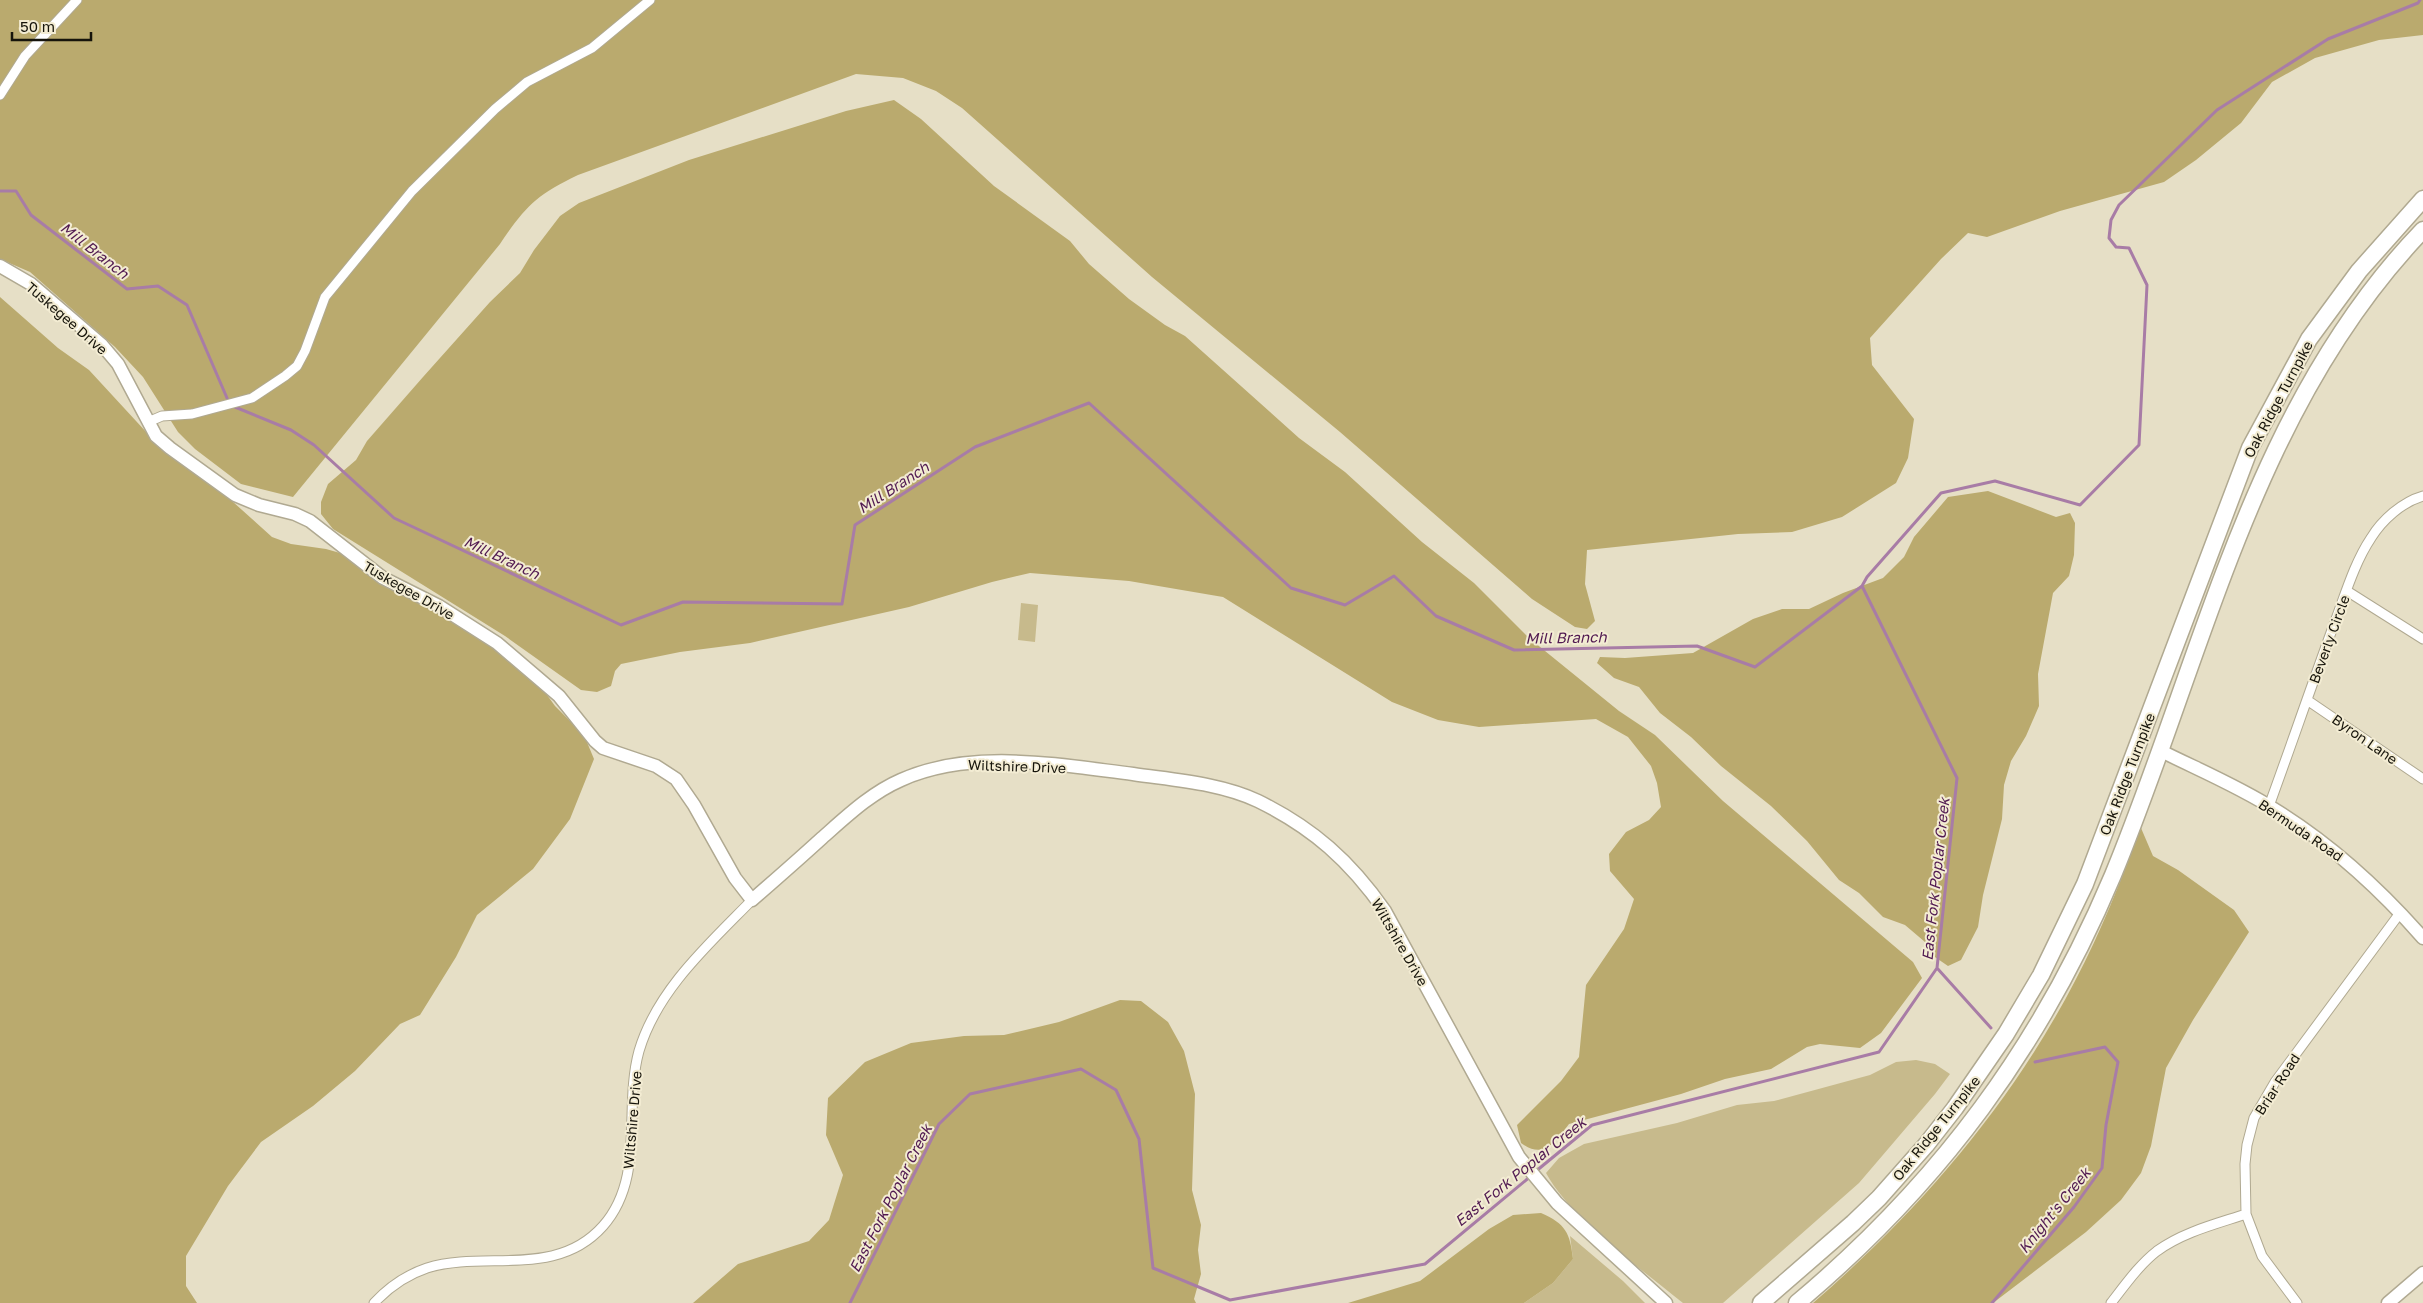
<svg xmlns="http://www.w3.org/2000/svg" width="2423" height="1303" viewBox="0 0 2423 1303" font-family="'Golos Text',sans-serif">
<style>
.green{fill:#c7ba8c}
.forest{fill:#baaa6e}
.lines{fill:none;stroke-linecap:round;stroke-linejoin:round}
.stream{stroke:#a87ca6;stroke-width:3}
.street-casing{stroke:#b0a991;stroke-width:11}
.secondary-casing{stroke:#b0a991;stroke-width:15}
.highway-casing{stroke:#b0a991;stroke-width:19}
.street{stroke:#fff;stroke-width:9}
.secondary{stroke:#fff;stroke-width:12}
.highway{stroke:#fff;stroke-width:16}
.labels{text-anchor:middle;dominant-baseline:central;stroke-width:4;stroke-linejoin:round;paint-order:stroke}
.street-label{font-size:14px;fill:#16140b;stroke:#f3ecd3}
.water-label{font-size:15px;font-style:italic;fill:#511a51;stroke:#f3ecd3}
</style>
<rect width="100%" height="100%" fill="#e6dfc6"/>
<path class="green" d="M1021,603L1038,605L1035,642L1018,640Z
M1916,1060L1935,1064L1950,1074L1935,1094L1859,1183L1723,1303H1683C1641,1269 1571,1219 1546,1173L1559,1158L1584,1144L1677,1123L1737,1105L1774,1101L1870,1075L1896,1062Z
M1570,1236L1623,1281L1645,1303H1524L1553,1283L1573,1259Z"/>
<path class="forest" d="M0,0H2423V35L2379,40L2315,58L2272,82L2241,123L2196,160L2164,182L2060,211L1987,237L1968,233L1941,259L1870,338L1872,365L1914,419L1908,458L1896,483L1842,517L1792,532L1738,534L1587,550L1585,584L1595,621L1587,629L1575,627L1532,599L1340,432L1152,277L962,108L936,91L903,78L856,74L578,175C536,195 525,207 500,244L293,497L241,484L195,449L178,432L143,377L115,347L30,272L0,259Z
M894,100L921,119L994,186L1070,241L1089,264L1129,299L1165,325L1185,336L1299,438L1345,472L1422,542L1474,583L1529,638L1619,711L1655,735L1723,801L1913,962L1922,978L1881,1033L1860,1048L1820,1044L1807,1047L1771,1069L1725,1079L1681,1094L1569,1124C1555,1142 1544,1160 1521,1143L1517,1125L1561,1081L1579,1057L1586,985L1624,929L1634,899L1610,871L1609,854L1626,832L1649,820L1661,807L1657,783L1651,766L1628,737L1596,719L1479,727L1438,720L1392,702L1223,597L1129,581L1030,573L992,582L909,607L750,643L680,652L621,664L615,671L611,686L597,692L581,690L505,636L333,529L321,514V502L328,484L356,460L367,441L423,377L490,302L520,273L534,250L560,216L579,203L689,160L846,111Z
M0,297L58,348L89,370L148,434L222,492L272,537L291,544L326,549L347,555L491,646L542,688L555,706L584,735L594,759L570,819L533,869L477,915L456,957L420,1015L400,1024L355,1071L313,1106L261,1142L228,1186L186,1256V1286L197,1303H0Z
M1988,491L2056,517L2070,513L2075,523L2074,555L2069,576L2053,593L2038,674L2039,706L2026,736L2011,761L2004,785L2002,819L1983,895L1978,927L1961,960L1948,966L1932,955L1925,942L1905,925L1883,917L1859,893L1839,880L1807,841L1771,806L1721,766L1691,737L1660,713L1639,687L1614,678L1597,663L1600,657L1625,658L1693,653L1753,619L1782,609H1809L1843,593L1883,578L1904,557L1914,537L1948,497Z
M2141,828L2153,856L2178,870L2234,910L2249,932L2193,1020L2166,1068L2151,1146L2141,1173L2121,1200L2086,1232L1993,1303H1813C1919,1211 2010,1106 2075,981C2101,932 2121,880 2141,828Z
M1120,1000L1141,1001L1168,1022L1184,1051L1195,1094L1192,1190L1201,1225L1198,1250L1201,1274L1194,1299L1196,1303H693L738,1264L809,1241L829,1220L843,1175L826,1135L828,1098L865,1062L911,1043L964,1036L1004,1035L1059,1022Z
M1541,1213C1566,1224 1570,1233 1573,1259L1553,1283L1524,1303H1348L1420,1281L1489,1229L1513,1215Z"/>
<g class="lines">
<path class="stream" d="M0,191H16L31,215L127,289L158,286L187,305L230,405L291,430L314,445L394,518L621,625L683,602L842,604L855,525L975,447L1089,403L1291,588L1345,605L1394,576L1436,616L1514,650L1697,646L1755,667L1862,586L1867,577L1941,493L1995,481L2080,505L2139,445L2147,285L2129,248L2116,247L2109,238L2111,220L2119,205L2217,110L2328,39L2418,3L2420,0
M1937,968L1991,1028
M1535,1172L1592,1125L1879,1052L1937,968L1957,778L1862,586
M850,1303L939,1124L970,1094L1081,1069L1116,1090L1139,1139L1153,1268L1230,1300L1425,1264L1531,1176
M1992,1303L2074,1207L2102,1168L2106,1125L2118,1062L2105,1047L2035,1062"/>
<g class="street-casing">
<path id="street" d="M0,95L25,56L77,0
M148,422L162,416L192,414L252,398L285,376L297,366L305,351L325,297L412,191L495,109L527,82L592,48L650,0
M2347,591L2423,639
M2307,700L2423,779
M2269,806C2292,743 2313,681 2336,619C2346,592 2355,562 2371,538C2382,520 2402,502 2423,496
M374,1303C389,1287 406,1275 427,1268C486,1250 556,1279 603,1226C646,1177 623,1109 639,1051C657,990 709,944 752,900
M2111,1303C2125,1285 2139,1265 2157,1251C2183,1232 2216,1224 2246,1214
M2297,1303L2262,1256L2246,1214L2245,1164L2247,1145L2254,1118L2275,1082L2400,913"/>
</g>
<g class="secondary-casing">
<path id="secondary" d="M0,266L31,284L102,345L118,364L156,436L170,448L235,495L259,505L295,514L310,521L383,578L439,606L497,643L559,696L595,741L603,748L656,766L676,779L694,805L735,878L752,900C775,880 799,859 822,838C847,816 871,793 901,780C972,748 1059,765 1133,774C1173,780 1220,783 1258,801C1313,828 1350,861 1385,911L1519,1157L1557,1203L1666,1303
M2159,750C2197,769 2238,786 2274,809C2331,844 2379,888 2423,938
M2388,1303L2423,1273"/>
</g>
<g class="highway-casing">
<path id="highway" d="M1761,1303L1853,1223L1879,1198L1926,1145L1955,1108L2006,1034L2041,975L2085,884L2250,448L2309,339L2359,271L2423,199
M1797,1303C1940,1183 2041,1046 2113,875C2204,655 2253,406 2423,230"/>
</g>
<use href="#street" class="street"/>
<use href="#secondary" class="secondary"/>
<use href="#highway" class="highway"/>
</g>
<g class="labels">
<g class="street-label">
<text transform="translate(67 318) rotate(41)">Tuskegee Drive</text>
<text transform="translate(2278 399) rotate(-62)">Oak Ridge Turnpike</text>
<text transform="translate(409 590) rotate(30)">Tuskegee Drive</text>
<text transform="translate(2329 639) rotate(-70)">Beverly Circle</text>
<text transform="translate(2365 739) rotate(35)">Byron Lane</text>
<text transform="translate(1017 766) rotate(2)">Wiltshire Drive</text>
<text transform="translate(2127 774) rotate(-69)">Oak Ridge Turnpike</text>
<text transform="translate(2301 830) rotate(34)">Bermuda Road</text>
<text transform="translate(1400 942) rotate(60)">Wiltshire Drive</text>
<text transform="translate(2277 1084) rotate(-57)">Briar Road</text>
<text transform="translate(632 1120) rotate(-85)">Wiltshire Drive</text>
<text transform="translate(1936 1128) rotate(-51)">Oak Ridge Turnpike</text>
</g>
<g class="water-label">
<text transform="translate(95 250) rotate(38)">Mill Branch</text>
<text transform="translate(893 487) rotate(-33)">Mill Branch</text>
<text transform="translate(502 557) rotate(25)">Mill Branch</text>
<text transform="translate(1566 637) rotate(-1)">Mill Branch</text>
<text transform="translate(1935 879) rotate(-84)">East Fork Poplar Creek</text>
<text transform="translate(1520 1171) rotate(-39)">East Fork Poplar Creek</text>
<text transform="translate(890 1198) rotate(-63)">East Fork Poplar Creek</text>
<text transform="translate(2054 1210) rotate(-51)">Knight's Creek</text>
</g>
</g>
<path d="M12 32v8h79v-8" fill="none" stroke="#16140b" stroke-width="2.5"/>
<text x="20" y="32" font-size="15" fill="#16140b" stroke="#f3ecd3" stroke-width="4" paint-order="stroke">50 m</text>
</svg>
